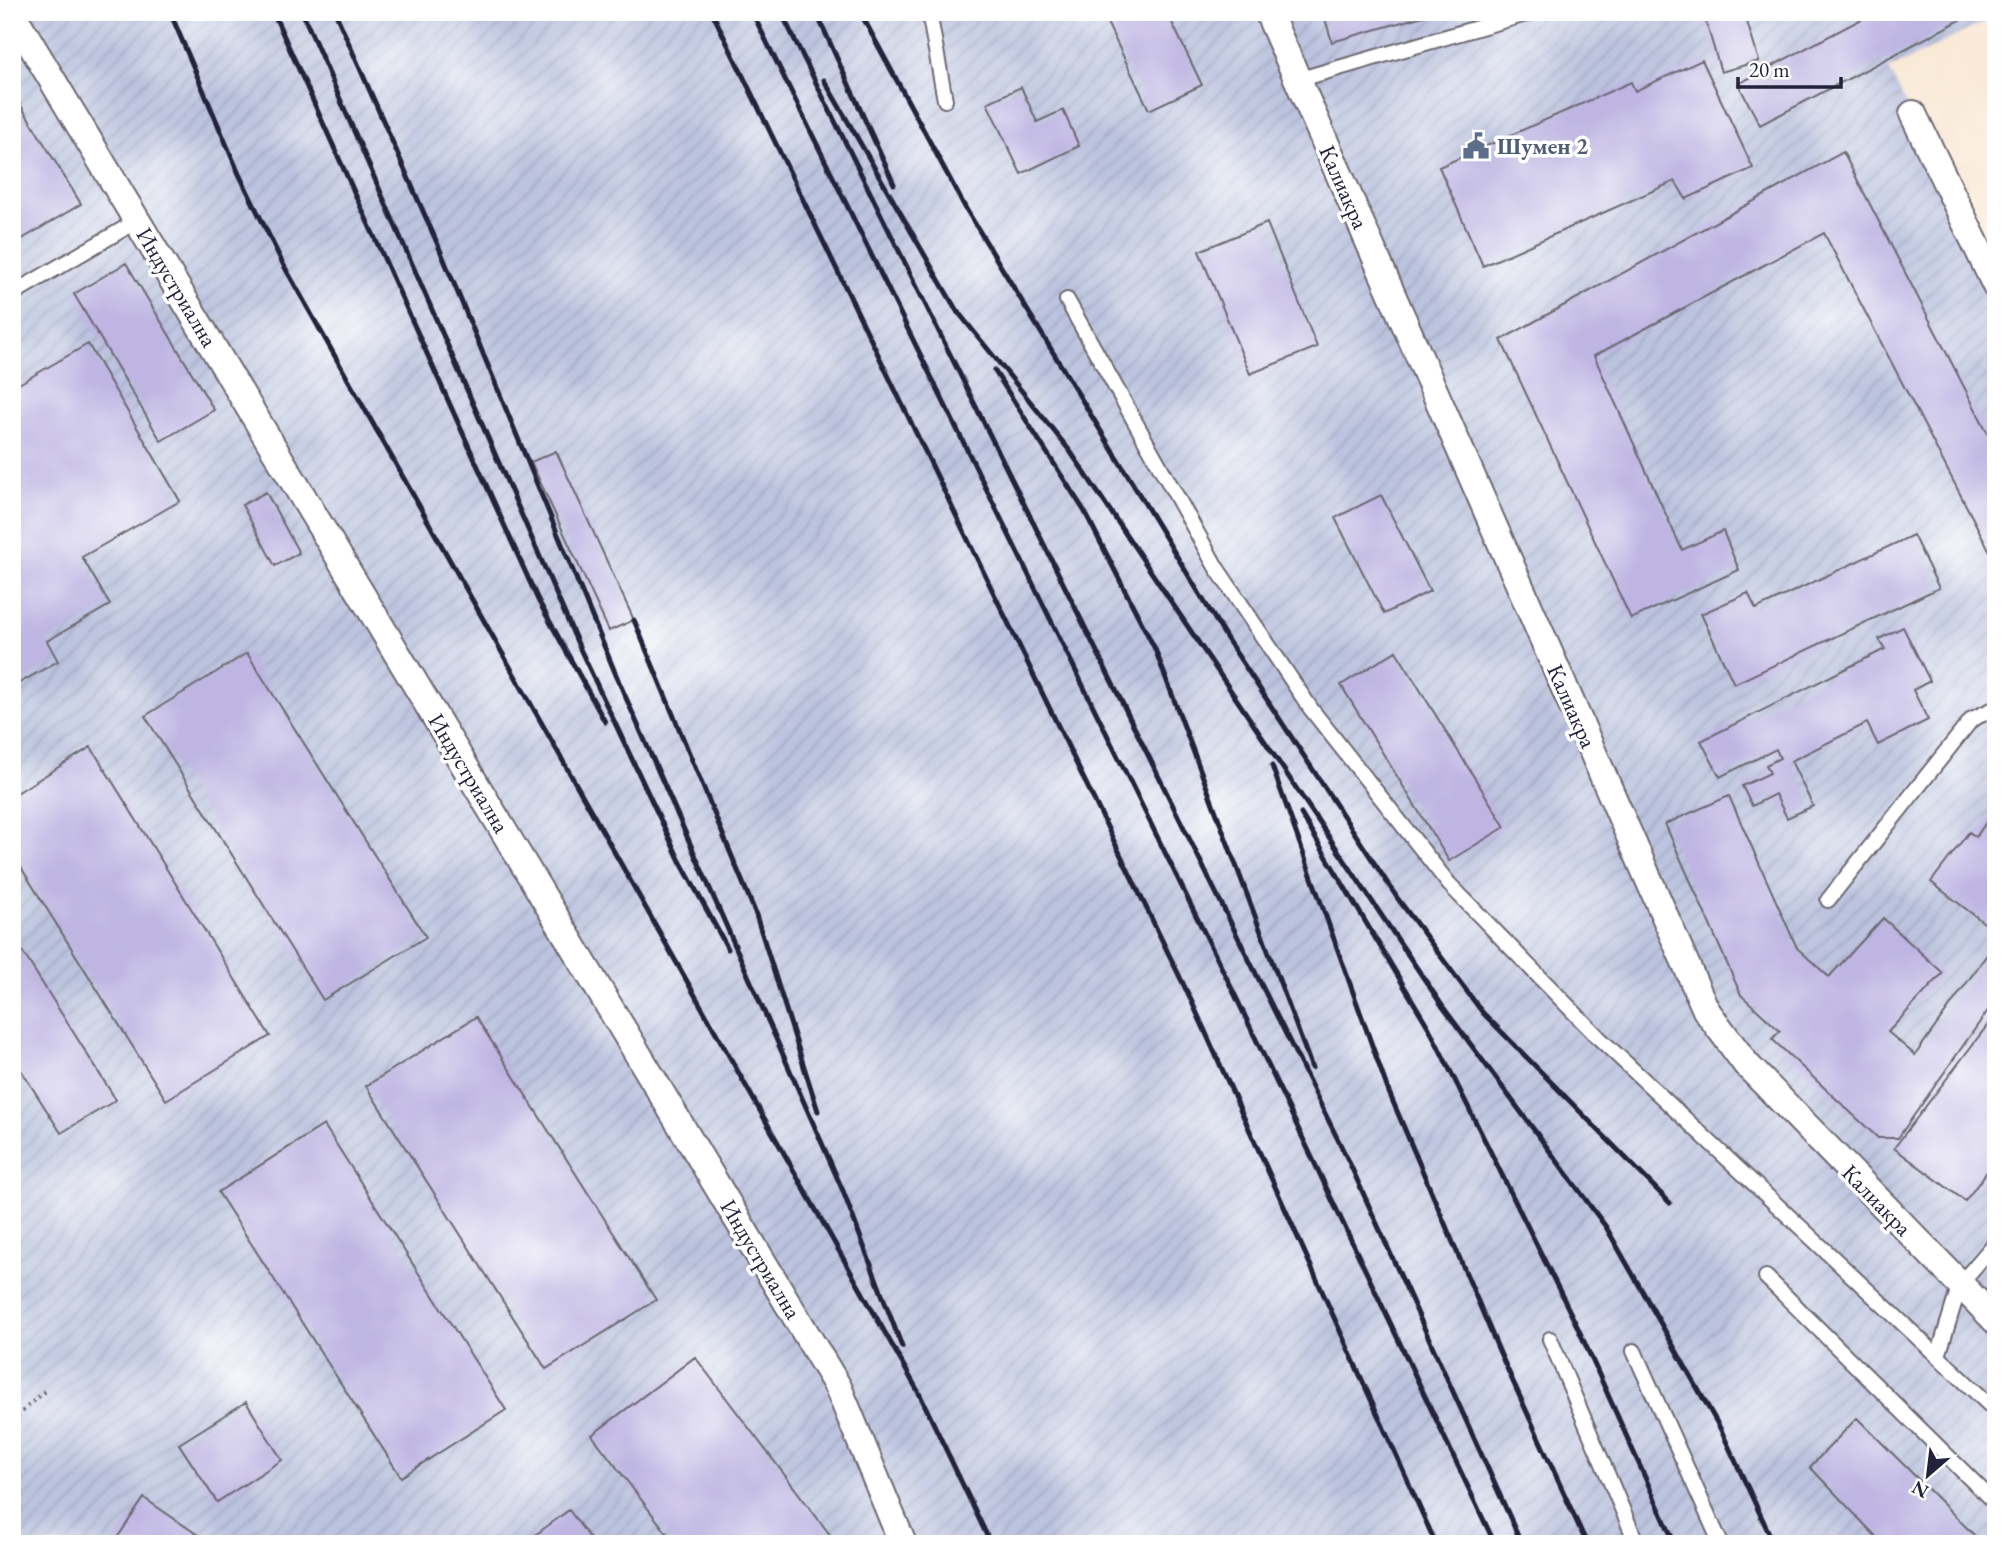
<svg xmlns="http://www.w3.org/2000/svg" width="2008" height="1556" viewBox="0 0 2008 1556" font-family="'EB Garamond',serif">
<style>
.industrial{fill:url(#industrial-furrows)}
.building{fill:#beb5e2}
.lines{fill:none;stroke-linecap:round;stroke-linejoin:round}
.lane-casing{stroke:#6d6872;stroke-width:18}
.street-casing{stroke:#6d6872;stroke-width:30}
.path{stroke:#6d6872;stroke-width:4.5;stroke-dasharray:2 5;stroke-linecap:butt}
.lane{stroke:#fff;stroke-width:14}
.street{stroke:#fff;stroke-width:26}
.rail{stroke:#22223b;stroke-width:5}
.labels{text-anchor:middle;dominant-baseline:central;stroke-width:7;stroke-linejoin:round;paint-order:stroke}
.service-label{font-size:23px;font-weight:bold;fill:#4e5e75;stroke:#fff;text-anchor:start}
.street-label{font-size:23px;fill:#22223b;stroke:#fff}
</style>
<defs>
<pattern id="industrial-furrows" width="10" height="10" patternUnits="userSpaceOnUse" patternTransform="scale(1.75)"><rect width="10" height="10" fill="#bcc3de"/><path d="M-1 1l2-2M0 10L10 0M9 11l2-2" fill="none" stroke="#a1a7bf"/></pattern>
</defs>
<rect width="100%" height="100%" fill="#fff"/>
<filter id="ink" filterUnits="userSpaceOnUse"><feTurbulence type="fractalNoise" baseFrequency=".0143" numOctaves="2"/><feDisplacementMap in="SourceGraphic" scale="14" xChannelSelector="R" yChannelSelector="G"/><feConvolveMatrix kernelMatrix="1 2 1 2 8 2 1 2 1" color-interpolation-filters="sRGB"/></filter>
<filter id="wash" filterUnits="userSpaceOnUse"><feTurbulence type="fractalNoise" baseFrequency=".00686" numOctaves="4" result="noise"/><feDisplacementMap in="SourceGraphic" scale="28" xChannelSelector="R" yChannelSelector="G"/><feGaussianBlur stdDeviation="1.57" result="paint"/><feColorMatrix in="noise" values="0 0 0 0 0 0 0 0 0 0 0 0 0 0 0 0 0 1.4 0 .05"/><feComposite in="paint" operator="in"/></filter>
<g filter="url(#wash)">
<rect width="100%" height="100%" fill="#f9e9d7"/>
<path class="industrial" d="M12,12H1985L1989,20L1889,69L1996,286V1544H12Z"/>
<g id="blocks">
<path class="building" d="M1102,12H1167L1202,85L1149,110Z
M1323,12H1434V13L1332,42Z
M1703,12H1744L1759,61L1721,72Z
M1875,12H1969L1970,15L1760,125L1738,84Z
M1702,60L1753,168L1686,199L1675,181L1483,266L1439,167L1631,82L1635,91Z
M1021,87L1037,122L1063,110L1079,146L1021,174L987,103Z
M12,91L81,204L12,245Z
M1843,152L1996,449V563L1824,233L1594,356L1682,550L1723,531L1739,570L1631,619L1501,340Z
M1267,223L1317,347L1250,374L1199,251Z
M126,263L214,410L161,441L74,294Z
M88,344L180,501L82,557L110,605L47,641L58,661L12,687V388Z
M556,451L634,620L609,631L531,462Z
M266,492L299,553L275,566L242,505Z
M1381,495L1430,591L1384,614L1335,518Z
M1913,535L1939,588L1734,684L1701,614L1748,593L1756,609Z
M1903,627L1930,681L1913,690L1928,720L1878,745L1867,723L1791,761L1813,806L1787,818L1775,794L1752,806L1742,786L1770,773L1766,765L1780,758L1776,749L1720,777L1701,741L1885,649L1879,639Z
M1396,651L1505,827L1449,861L1341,685Z
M247,653L426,937L323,1000L145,716Z
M91,747L270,1036L166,1100L12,853V796Z
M1729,796L1797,948L1829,977L1883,918L1943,973L1888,1032L1915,1055L1996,942V999L1898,1138H1878L1772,1039L1780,1031L1741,995L1665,824Z
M1996,808V932L1931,882L1969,832L1976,837Z
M12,935L116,1100L61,1133L12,1056Z
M1996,1014V1160L1965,1201L1894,1148Z
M476,1017L656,1300L546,1369L366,1086Z
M324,1125L506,1410L401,1477L218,1192Z
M695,1357L837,1544H675L592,1435Z
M246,1402L282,1460L217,1502L179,1444Z
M1857,1418L1983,1544H1883L1810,1467Z
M144,1498L211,1544H113Z
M569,1510L594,1544H523Z"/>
</g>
</g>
<g filter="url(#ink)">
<use href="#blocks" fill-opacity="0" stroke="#6d6872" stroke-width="2"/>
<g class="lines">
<g class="lane-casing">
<path id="lane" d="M929,12L945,100
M1297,80L1533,12
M12,294L137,221
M1067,300L1216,567L1311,709L1449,884L1599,1038L1996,1411
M1828,900L1972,719L1996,708
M1766,1277L1996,1504
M1550,1339L1637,1544
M1634,1351L1721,1544
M1938,1356L1960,1284L1996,1242"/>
</g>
<g class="street-casing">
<path id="street" d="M1268,12L1706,1010L1746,1064L1996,1321
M12,13L838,1387L903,1544
M1913,114L1996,286"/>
</g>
<path class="path" d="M12,1421L48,1388"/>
<use href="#lane" class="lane"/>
<use href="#street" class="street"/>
<path class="rail" d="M170,12L239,174L283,264L919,1393L991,1544
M273,12L538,600L605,722
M302,12L581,651L680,861L728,949
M335,12L438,245L619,682L843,1191L902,1347
M712,12L1191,1000L1436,1544
M752,12L1235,995L1495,1544
M781,12L1349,1162L1522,1544
M816,12L894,184
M860,12L966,209L1227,639L1398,899L1483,1013L1670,1203
M824,80L958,313
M954,307L1070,451L1443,1007L1606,1227L1720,1428L1774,1544
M994,370L1085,512L1155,649L1312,1068
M634,620L755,912L818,1111
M1272,766L1388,1090L1500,1353L1587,1544
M1301,814L1429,1028L1577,1326L1675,1544"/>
</g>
</g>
<defs>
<g id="civic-bare" transform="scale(2.1)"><path d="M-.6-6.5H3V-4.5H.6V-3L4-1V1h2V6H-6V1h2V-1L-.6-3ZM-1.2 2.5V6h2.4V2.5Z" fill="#5c6f8a" stroke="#fff" stroke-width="2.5" paint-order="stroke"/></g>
</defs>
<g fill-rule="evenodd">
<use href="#civic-bare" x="1476" y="146"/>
</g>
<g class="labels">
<g class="service-label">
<text x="1497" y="146">Шумен 2</text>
</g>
<g class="street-label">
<text transform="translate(1344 187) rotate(66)">Калиакра</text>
<text transform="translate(177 287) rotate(59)">Индустриална</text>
<text transform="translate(1572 706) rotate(66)">Калиакра</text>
<text transform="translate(469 773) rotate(59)">Индустриална</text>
<text transform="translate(1877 1200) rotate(46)">Калиакра</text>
<text transform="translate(761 1259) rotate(59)">Индустриална</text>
</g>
</g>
<rect width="2008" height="1556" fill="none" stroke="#fff" stroke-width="42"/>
<g transform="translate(1928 1475) rotate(208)" stroke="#ffffff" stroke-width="5" paint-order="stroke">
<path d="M0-5L12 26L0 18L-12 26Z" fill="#22223b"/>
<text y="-10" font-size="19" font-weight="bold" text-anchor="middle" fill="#22223b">N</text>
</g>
<path d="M1738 77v10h103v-10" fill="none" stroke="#22223b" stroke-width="3.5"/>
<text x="1749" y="77" font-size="21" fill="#22223b" stroke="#ffffff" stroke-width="5" paint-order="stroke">20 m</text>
</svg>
